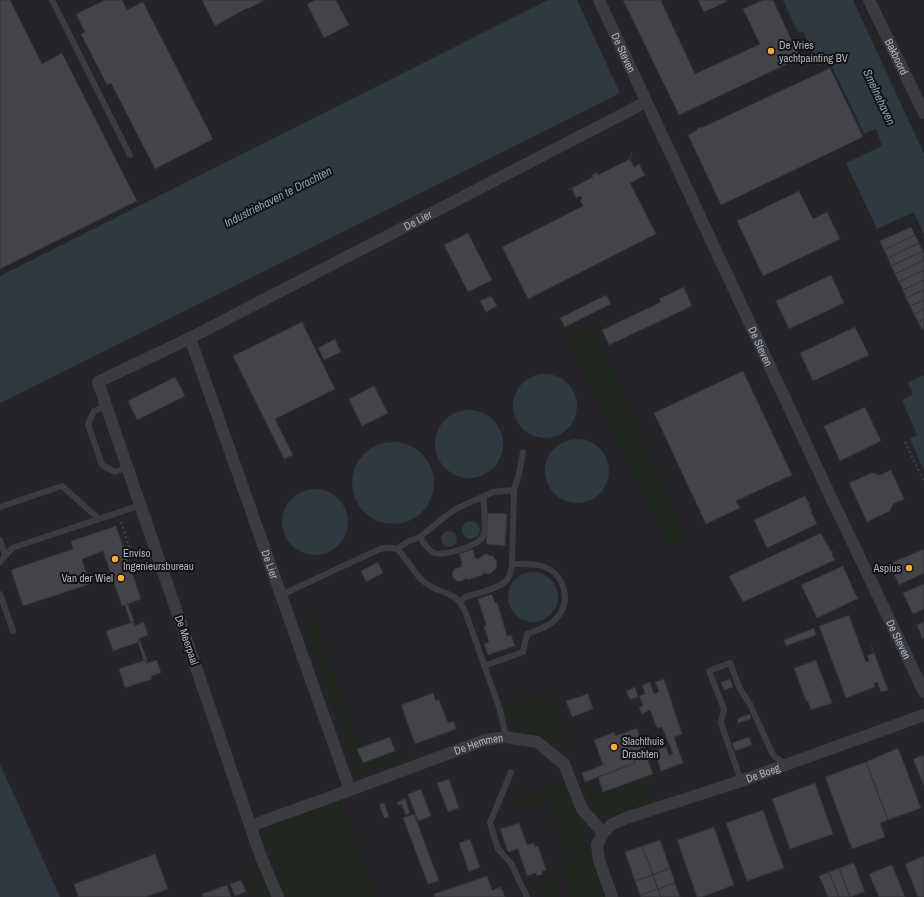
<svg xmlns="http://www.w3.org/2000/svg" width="924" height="897" viewBox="0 0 924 897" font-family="'Archivo Narrow',sans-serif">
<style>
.built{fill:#252529}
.green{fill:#1f271f}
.water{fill:#2e3a40}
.building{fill:#434449;stroke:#333338}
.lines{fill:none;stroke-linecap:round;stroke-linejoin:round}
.path{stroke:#404348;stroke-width:2;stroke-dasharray:2 3;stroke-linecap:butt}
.service{stroke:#3a3c41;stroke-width:6}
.minor{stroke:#3a3c41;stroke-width:12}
.poi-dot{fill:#f7a835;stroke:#141417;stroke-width:1.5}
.labels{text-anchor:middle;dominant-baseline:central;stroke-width:4;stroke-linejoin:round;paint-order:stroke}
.poi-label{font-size:11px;fill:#abb1bb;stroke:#141417;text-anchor:start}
.street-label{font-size:11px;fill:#abb1bb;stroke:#141417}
.water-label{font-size:12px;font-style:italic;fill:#82a2b7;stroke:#141417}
</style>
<rect width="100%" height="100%" fill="#19191b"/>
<path class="built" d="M0,0H924V897H39L0,811Z"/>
<path class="green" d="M592,322L685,535L682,544L674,548L668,547L565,336Z
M311,615L360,748L371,759L404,747L407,757L364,773H362L356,769L302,618Z
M550,692L566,740L551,745L531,735L518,732V730L513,729L504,708Z
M642,769L653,801L609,816C591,818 589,804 584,790Z
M565,782L606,897H572L559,861L569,856L550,803L545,800C536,802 526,809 519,809L514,800Z
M338,796L377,897H287L266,844C266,835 267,830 273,823Z
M263,869L274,897H253L245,876Z
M549,870L559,897H544L537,874Z"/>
<path class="water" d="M548,0H577L620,93L0,403V276Z
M783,0H853L924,154V235L914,212L877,229L846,163L882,146L876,129L864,134L829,60L818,65L803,31L798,33Z
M513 406a32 32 0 1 1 64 0a32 32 0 1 1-64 0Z
M924,375V471L910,439L917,435L902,400L913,394L908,383Z
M435 444a34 34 0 1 1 68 0a34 34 0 1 1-68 0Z
M545 471a32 32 0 1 1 64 0a32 32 0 1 1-64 0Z
M352 483a41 41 0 1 1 82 0a41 41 0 1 1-82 0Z
M282 522a33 33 0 1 1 66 0a33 33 0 1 1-66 0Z
M462 530a9 9 0 1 1 18 0a9 9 0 1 1-18 0Z
M441 539a8 8 0 1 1 16 0a8 8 0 1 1-16 0Z
M508 597a25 25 0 1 1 50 0a25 25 0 1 1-50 0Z
M0,764L60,897H0Z"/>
<path class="building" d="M0,0H10L42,64L62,53L137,201L0,269Z
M105,0H122L127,10L143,2L213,139L155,169L111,83L107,85L81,34L85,32L76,14Z
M202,0H265L248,9L247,8L215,26Z
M315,0H336L349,25L324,38L307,4Z
M623,0H662L661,1L695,74L760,44L743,9L763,0H773L800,58L679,115Z
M698,0H727L728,1L704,12Z
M830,68L863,137L721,205L688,135L697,130L698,127L701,128Z
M632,152L630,159L634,167L639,164L645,175L630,183L656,234L528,299L502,247L583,206L580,200L582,199L581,196L576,198L572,189L568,190L593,177L592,175L597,172L598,175L630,159Z
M799,191L813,219L827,212L840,239L763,276L737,221Z
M911,227L915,235L884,250L880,241Z
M468,233L492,280L468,292L444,245Z
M915,235L919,243L888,258L884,250Z
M919,243L923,251L891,266L888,258Z
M923,251L924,260L895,274L891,266Z
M924,260V270L899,282L895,274Z
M924,270V280L903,290L899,282Z
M831,275L844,303L789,329L776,301Z
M924,280V290L906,298L903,290Z
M684,287L692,306L609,345L602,330L661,302L659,299Z
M924,290V300L910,306L906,298Z
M606,295L611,304L565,327L560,318Z
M491,296L497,306L486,312L480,301Z
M924,300V309L914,314L910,306Z
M924,309V319L918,322L914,314Z
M924,319V329L922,330L918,322Z
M302,322L335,389L275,419L293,455L284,459L233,356Z
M855,327L869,355L813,381L800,353Z
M335,339L341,352L324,360L318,348Z
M743,371L792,475L736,501L740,508L706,524L654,413Z
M175,377L185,396L137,420L128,401Z
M374,386L388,413L362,426L349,399Z
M865,407L881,441L840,461L824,426Z
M891,470L904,499L893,504L890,511L867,522L849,483L872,473L880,475Z
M805,496L808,502L810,503L809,505L812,512H811L817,524L767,548L754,520Z
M488,513L507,514L505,546L486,544Z
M116,526L141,599L122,606L103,551L82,559L90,584L23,606L11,570L73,549L71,541Z
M821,533L827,545H828L830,551H833L832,554L835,560L743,602L729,576Z
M473,549L475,558L478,559L485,554L493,556L497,562L496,568L490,574L483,573L482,575L468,580L466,578L462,581H457L453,578L452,574L454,569L461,567L462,562L459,554Z
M924,549V573L899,585L894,574L896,573L891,563Z
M378,562L383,573L366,582L361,571Z
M843,566L851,584L852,583L851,585L857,597L859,598L817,618L801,585Z
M924,584V609L913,614L903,593Z
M492,594L495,603L497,602L507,636L511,635L515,646L488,655L484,644L489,642L484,626L486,625L478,599Z
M128,604L135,625L134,626L133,622L131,623L125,605Z
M849,615L866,662L869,661L867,656L874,653L871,644L888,690L881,692L877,682L874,683L875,687L846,698L819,626Z
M133,622L134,626L144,622L148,635L138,639L139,642L113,651L106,631Z
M924,622V638H922L917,625Z
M814,628L816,635L786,646L784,640Z
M139,638L148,663H147L145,660L144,661L138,642H139L138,639Z
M145,660L147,663L157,660L161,673L151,676L152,679L125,688L119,669Z
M816,660L832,703L811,710L808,701H806L794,668Z
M664,679L682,734L674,737L683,763L661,771L655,751L666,747L669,756L673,754L662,727L657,728L650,710L642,714L639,707L643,706L639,696L645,694L642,685L650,682L654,694L659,692L655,682Z
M730,679L733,687L724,690L721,682Z
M635,687L638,697L630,700L626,691Z
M433,693L436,701L439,700L448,723L452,722H454L456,729L415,744L401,705Z
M588,694L593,709L572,717L566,701Z
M750,714L751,719L738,723L737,719Z
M637,728L644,748L631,753L635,763L585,782L582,773L603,765L594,740L614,732L616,736Z
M390,737L395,751L363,763L357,749Z
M749,737L752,745L735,751L732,743Z
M644,748L653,774L603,792L598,777L635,763L631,753Z
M898,748L921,808L888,820L866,762Z
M924,755V786L913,759Z
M866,762L888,820L880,823L885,837L852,849L825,777Z
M449,779L459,808L448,812L437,783Z
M815,783L833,834L790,849L772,799Z
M421,789L431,816L418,821L408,794Z
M405,798L410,813L406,815L401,804L398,805L397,803Z
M384,803L389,817L384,818L379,804Z
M763,810L784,868L747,881L726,823Z
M414,814L439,881L428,884L403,818Z
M519,823L527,845L534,843L535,847L538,846L546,870L542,871L543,874L537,876L536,873L527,876L518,849L508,852L500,829Z
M714,827L734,885L702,897H697L677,840Z
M470,839L480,867L469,872L459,843Z
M660,840L670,868L653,875L642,846Z
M642,846L653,875L635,881L625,852Z
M155,854L168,889L146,897H78L74,884Z
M924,856V897H918L905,864Z
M854,863L865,892L850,897L839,868Z
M892,865L905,897H879L869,874Z
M670,868L675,883L658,889L653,875Z
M839,868L850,897H839L829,872Z
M829,872L839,897H828L819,876Z
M653,875L658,889L640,895L635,881Z
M487,876L492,890L501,887L505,897H435L434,894Z
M241,880L246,892L235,896L230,884Z
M675,883L680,897H661L658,889Z
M227,885L231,897H203L202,894Z
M658,889L661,897H641L640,895Z"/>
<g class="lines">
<path class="path" d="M905,442L924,482
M121,522L133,558L136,557
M123,548L129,546"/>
<path class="service" d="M52,0L130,155
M107,406L94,411L88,424L102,465L115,472L128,467
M0,507L62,486L99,519
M420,537C424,543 427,550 434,553C444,556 479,546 483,536C487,526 484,507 483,496
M0,540L5,555
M397,549L407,542L420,537L447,515L458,508L493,492L514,490
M0,562L12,548L141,505
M512,564L514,490L519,474L523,452
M0,594L13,631
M281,595L380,549C385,548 392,546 398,550C406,557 414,573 423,581C440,596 454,588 465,611L500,710L506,737
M461,601L465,597C475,594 501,588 507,580C511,575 511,570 512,564C521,564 533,563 542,566C564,573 573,601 556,619C549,627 537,630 527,634L523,652L484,666
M511,772L490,823L498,849L511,863L527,897
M741,781L721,723L724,709L709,671L730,663L740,689L750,704L772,753L775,757L787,764"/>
<g class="minor">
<path id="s1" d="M599,0L835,506L924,692"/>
<path id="s2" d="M869,0L924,113"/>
<path id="s3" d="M190,338L350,790"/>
<path id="s4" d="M250,826L350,790L485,740L506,737L537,742L564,764L582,809L603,833L597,845L599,860L612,897"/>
<path id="s5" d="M603,833L611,825L626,818L741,781L924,715"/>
<path id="s6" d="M278,897L261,857L98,382L190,338L646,102"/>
</g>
</g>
<g class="poi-dot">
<circle cx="771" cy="51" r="4"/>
<circle cx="115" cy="559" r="4"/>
<circle cx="909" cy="568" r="4"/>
<circle cx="121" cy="578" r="4"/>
<circle cx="614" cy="747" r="4"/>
</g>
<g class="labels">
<g class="poi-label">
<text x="779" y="45">De Vries<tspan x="779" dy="13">yachtpainting BV</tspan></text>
<text x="123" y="553">Enviso<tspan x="123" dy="13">Ingenieursbureau</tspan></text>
<text x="901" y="568" text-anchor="end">Aspius</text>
<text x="113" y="578" text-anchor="end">Van der Wiel</text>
<text x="622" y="741">Slachthuis<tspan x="622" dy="13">Drachten</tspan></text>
</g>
<g class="street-label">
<text stroke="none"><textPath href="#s1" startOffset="58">De Steven</textPath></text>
<text stroke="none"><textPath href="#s2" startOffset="63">Bakboord</textPath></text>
<text stroke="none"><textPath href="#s6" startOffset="904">De Lier</textPath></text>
<text stroke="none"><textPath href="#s1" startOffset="382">De Steven</textPath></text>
<text stroke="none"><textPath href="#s3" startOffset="240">De Lier</textPath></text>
<text transform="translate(187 640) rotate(71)">De Meerpaal</text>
<text stroke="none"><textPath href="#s1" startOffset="706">De Steven</textPath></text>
<text stroke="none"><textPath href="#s4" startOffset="243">De Hemmen</textPath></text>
<text stroke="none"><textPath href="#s5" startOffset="172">De Boeg</textPath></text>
</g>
<g class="water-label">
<text transform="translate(879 97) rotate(65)">Smelnehaven</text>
<text transform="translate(278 197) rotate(-27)">Industriehaven te Drachten</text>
</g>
</g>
</svg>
